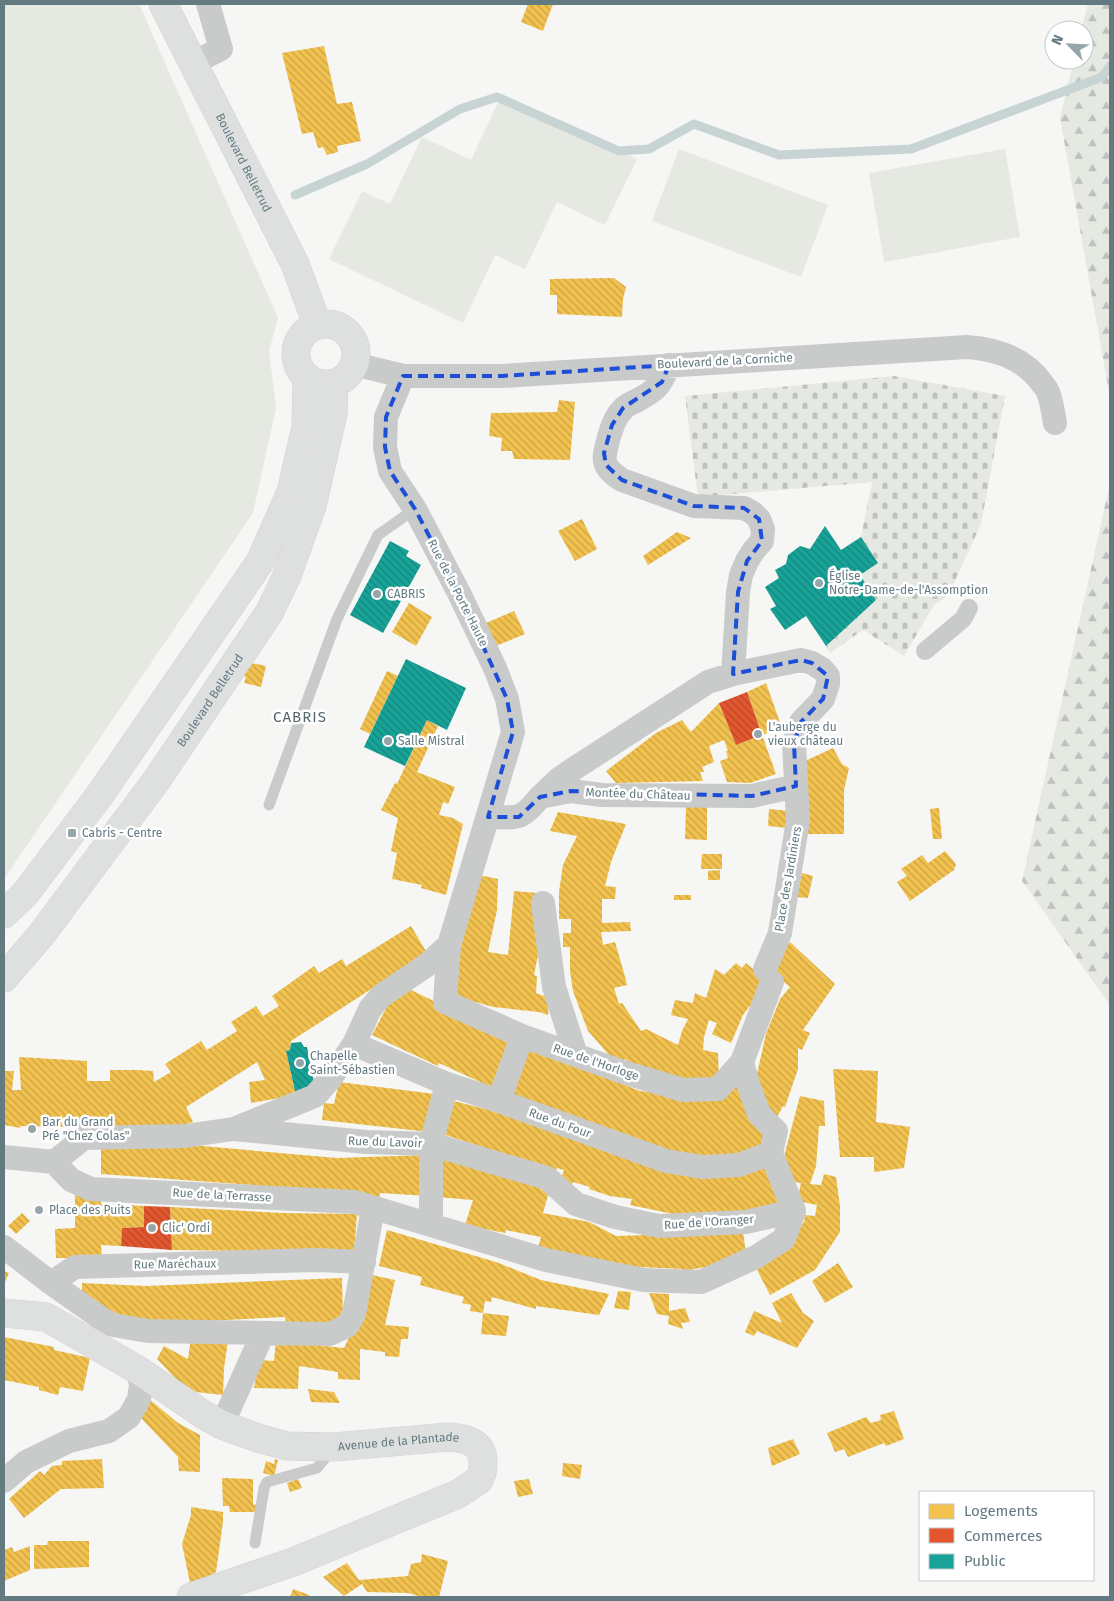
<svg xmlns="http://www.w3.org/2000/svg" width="1114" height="1601" viewBox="0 0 1114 1601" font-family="'Fira Sans',sans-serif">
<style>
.green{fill:#e6e8e2}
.forest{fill:url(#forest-firs)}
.cemetery{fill:url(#cemetery-stones)}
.homes{fill:url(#homes-back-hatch)}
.shops{fill:url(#shops-back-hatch)}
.public{fill:url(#public-back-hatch)}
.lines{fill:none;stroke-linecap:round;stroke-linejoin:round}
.stream{stroke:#c8d4d4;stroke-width:9}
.secondary-casing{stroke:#d2d3d3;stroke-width:29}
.service{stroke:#c9cbcb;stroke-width:11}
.pedestrian{stroke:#c9cbcb;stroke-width:18}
.minor{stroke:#c9cbcb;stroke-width:24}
.secondary{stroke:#dedfdf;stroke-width:28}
.marked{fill:none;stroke:#1d4ed8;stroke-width:4;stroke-dasharray:10 6;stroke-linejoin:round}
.poi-dot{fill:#96a5a9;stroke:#fff;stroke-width:2}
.labels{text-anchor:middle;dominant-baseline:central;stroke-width:5;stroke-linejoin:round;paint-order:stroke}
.street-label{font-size:12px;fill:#627a80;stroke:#fff}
.poi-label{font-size:12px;fill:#627a80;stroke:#fff;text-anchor:start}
.quarter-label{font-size:15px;letter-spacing:1px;fill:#54666a;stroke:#fff}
</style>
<defs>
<pattern id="forest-firs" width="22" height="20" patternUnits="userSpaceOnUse" patternTransform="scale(1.25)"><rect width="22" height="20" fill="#e6e8e2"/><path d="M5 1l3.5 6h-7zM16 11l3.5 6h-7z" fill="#bec1bc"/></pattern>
<pattern id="cemetery-stones" width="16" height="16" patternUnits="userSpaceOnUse" patternTransform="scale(1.25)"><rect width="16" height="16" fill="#e6e8e2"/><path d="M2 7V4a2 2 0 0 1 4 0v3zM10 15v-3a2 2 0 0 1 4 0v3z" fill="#bec1bc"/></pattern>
<pattern id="homes-back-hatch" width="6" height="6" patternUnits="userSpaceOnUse" patternTransform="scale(1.25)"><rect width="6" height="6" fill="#f2c14e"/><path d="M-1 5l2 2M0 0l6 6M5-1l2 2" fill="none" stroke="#c7a246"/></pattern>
<pattern id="shops-back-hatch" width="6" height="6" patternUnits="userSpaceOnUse" patternTransform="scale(1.25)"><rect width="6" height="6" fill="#e4572e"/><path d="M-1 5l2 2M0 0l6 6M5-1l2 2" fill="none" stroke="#b24a2c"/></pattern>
<pattern id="public-back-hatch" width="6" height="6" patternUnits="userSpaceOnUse" patternTransform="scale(1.25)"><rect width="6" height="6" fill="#17a398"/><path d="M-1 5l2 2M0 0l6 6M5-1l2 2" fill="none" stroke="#18847c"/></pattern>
</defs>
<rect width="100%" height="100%" fill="#f6f6f5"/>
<path class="green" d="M4,4H139L278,318L269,351L276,408L253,513L6,876L4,878Z
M502,94L637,159L605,225L557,202L525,269L495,255L463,323L329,259L362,191L390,204L422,137L471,160Z
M679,149L828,205L801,277L652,221Z
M1005,149L1020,237L884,262L869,173Z"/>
<path class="forest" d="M1088,4H1110V397L1060,118L1074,60H1084V30H1081Z
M1110,483V1005L1022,881Z"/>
<path class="cemetery" d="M894,376L1005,396L981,524L948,596L934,605L904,656L863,630L830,653L826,646L876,600L860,575L878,562L861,537L872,482L698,497L685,396Z"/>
<path class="homes" d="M528,4H553L543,31L521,22Z
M324,46L337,104L352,102L361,141L337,146L338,152L327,155L323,147L318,148L313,132L302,134L282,53Z
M614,278L626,287L623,299L622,317L557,314V295H550V279Z
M559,400L575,402L570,460L514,459L512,451H501L502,438L489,436L491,413L557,412Z
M582,519L597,549L575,561L558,531Z
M677,532L691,538L648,565L643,556Z
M409,603L432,617L416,646L392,632Z
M514,611L525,634L496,646L486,623Z
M246,662L266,666L261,687L244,683L246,677L243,676Z
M387,671L398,676L370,734L360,729Z
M766,683L782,728L762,735L776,774L750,783L727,782L720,761L728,758L726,751H728L724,740L709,746L714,762L702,767L704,772H700L703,781L616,783L606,771L656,733L682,720L691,732L719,703L736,745L762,735L747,692Z
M427,720L438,726L417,772L455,787L448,804L443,802L439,815L453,818L463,824L446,895L421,888L422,885L392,879L397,853L391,851L398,818L381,810L395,783L397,784Z
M833,748L842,764L849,768L844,790V834H805L803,762Z
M686,807H707V840L685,839Z
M939,808L942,839H933L930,809Z
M769,809L790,811L788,828L768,826Z
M558,812L626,824L611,862L605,886L616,887L615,899H602V923L630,922L631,931L601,932L603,945L615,942L624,973L627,985L614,988L619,1004L622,1003L641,1031L646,1029L678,1045L682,1031L688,1019L671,1015L675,1000L693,1003L695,993L706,998L715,969L724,975L736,963L742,968L746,963L768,982L743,1015L731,1043L712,1034L717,1023L709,1020L704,1037L703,1050L718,1053L719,1083H693L633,1065L625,1059L617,1064L588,1031L573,991L570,971V947H563V933H571V919H559V892L563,865L577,836L550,831Z
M945,851L956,864L954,870L910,901L897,882L907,876L901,869L922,855L928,863Z
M702,854H722V869H701Z
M720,870V880H708V871Z
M802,873L813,876L808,898L797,897Z
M479,875L498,879L497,910L488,952L508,955L514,891L537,893L541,940L534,975L537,976L536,993L549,998L548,1015L539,1012L493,1007L454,996L459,955Z
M674,895H691V900H674Z
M411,926L427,953L291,1041L290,1050L286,1051L296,1095L251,1103L249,1082L265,1080L257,1062L186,1107L193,1122L170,1129L20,1126L21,1128L4,1125V1071H14L12,1090H21L19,1057L87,1061V1081H110V1070H137L153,1071L154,1082L171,1072L165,1064L201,1041L207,1050L237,1031L231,1022L256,1006L263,1016L279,1006L272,996L314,966L319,973L342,959L346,966Z
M790,942L835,984L803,1030L810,1033L802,1050L798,1048V1069L785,1107L783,1106L775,1121L756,1078L766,1034L780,999L790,987L768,969Z
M407,988L511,1039L491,1087L439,1063L438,1066L372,1035L392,997Z
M526,1046L640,1091L691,1097L737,1084L770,1134L760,1153L707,1161L597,1130L508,1098Z
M833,1069L878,1071L876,1122L910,1127L904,1168L874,1172V1157H840Z
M339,1082L435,1094L429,1132L322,1120L324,1103L334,1104Z
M800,1096L824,1101L825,1126H819L816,1166L810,1184L821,1185L824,1174L836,1177L840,1206V1232L815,1270L770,1295L754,1264L784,1250L804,1222L805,1215L815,1216L817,1205L797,1201L801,1183L787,1181L783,1160Z
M450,1100L489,1110L588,1143L770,1166L780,1205L740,1213L673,1214L630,1205L632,1199L610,1196L589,1189L590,1187L573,1182L572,1185L560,1181L564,1170L557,1168L556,1171L439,1133Z
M101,1143H168L337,1158L427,1155L428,1196L380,1193L379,1201L360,1193L101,1174Z
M438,1156L542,1184L541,1190L549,1192L543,1213L589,1222L616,1236L743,1232L747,1260L683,1271V1269L618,1266L537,1251L541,1237L506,1230L505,1233L465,1225L473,1200L437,1197Z
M75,1192L101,1194V1204L144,1206V1227L122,1228L121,1246L101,1245L102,1258H56L55,1229L75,1228Z
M170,1207L283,1213L357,1214L354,1252L172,1250Z
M22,1213L30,1221L16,1234L8,1226Z
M387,1230L496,1262L541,1280L609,1294L599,1315L536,1306V1309L492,1297L491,1302L485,1301L483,1313L509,1316L506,1336L481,1334L483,1313L470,1311L471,1305L462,1303L464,1297L420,1285L422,1277L379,1266Z
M838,1263L853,1287L825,1303L812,1281Z
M4,1271L9,1273L4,1284Z
M372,1275L395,1280L385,1325L409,1327L408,1339H401L399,1357L385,1356V1352L360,1349V1380L338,1379V1372L299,1366L298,1389L254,1388L259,1360L274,1361L276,1341L344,1348L356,1323Z
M342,1278L343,1316L333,1325L286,1324L285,1317L147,1324L102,1319L82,1298V1283L146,1286Z
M618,1291L631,1292L629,1310L614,1308Z
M649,1293L669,1294V1311L685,1308L690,1322L681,1323L683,1329L668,1324L669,1316L657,1314Z
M791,1293L803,1313L814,1321L797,1348L757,1331L754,1336L745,1332L754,1311L782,1323L772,1303Z
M4,1337L54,1347V1350L90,1358L83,1391L60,1387L58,1395L39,1390V1387L4,1380Z
M191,1337L228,1341L224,1368L223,1395L196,1392L179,1382L157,1359L164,1346L188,1359Z
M308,1389L334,1392L340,1403L311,1402Z
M149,1399L178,1423L200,1435V1472L179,1471L178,1457L141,1418Z
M894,1411L904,1439L886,1446L884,1443L848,1457L844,1449L835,1452L827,1433L866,1417L871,1423L881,1420L880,1415Z
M793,1439L800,1454L772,1466L768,1448Z
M102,1459L104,1488L61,1489L24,1518L9,1499L40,1471L44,1475L52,1466L62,1465V1461Z
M275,1459L278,1460L274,1476L263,1473L266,1461L274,1464Z
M563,1463L582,1465L580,1479L562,1476Z
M222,1478L253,1479V1505L258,1504V1512H230L229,1506H223Z
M298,1479L302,1488L290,1492L287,1483Z
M529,1479L533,1494L518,1497L514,1481Z
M191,1507L223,1512V1522L216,1572L191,1588L182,1544L191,1515Z
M48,1541H89V1567L34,1569V1545H47Z
M30,1546V1570L4,1581V1550L12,1547L14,1552Z
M422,1554L448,1561L439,1597H422L408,1593L367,1592L362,1584L344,1596L323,1577L347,1563L359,1580L408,1576L411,1564L421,1562Z
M293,1589L307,1594L312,1597H290Z"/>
<path class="shops" d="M747,692L762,735L736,745L719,703Z
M144,1206L170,1207L172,1250L121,1246L122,1228L144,1227Z"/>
<path class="public" d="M825,526L841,550L861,537L878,563L860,575L876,600L826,646L806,616L785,630L770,609L776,606L765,587L779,578L775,570L786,564L788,555L800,546L810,549Z
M390,541L409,551L406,556L421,565L383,633L350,615Z
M406,659L466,688L447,730L427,720L405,766L364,747Z
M301,1042L304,1047H307L314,1082L296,1095L286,1051L290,1050L291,1043Z"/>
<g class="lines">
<path class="stream" d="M295,195L367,164L460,109L497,97L619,151L649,149L694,124L779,155L911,149L1102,77L1110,66"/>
<g class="secondary-casing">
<g id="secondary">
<path id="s1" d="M163,4L295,264L317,324"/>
<circle cx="326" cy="354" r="30"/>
<path d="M4,914L25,894L99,796L260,562L291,492L306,427L307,378"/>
<path id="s2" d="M4,978L41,935L156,781L269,613L286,578L312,506L333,414L334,383"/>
<path id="s3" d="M4,1313L46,1317L138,1370L204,1415L222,1425L258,1438L287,1446L334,1447L448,1437C466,1438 484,1442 483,1465C483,1470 481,1476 479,1480L458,1494L293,1562L191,1597"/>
</g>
</g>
<path class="service" d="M269,805L337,619L378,535L415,509
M255,1543L264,1488L267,1482L317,1468L333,1448"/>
<path class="pedestrian" d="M925,651L963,619L969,608"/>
<path class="minor" d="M193,63L221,49L208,4
M354,364L403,376H502L967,347C996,349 1024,358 1042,383C1044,386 1047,389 1048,392C1052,402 1053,413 1055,423
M669,365C660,386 657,390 636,401C632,403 626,405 623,409C615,417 612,427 609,437C603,459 600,466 622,480L694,506L744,508L753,513L759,519L763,529L762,541L754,550L747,561L741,575L738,592L733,674
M403,376L386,417L385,447L390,471L415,509L459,593L495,668L507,699L513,732L449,945
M540,797L559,779L575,768L708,682L733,674L801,660L812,663L822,669L828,676V684L823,699L801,722L794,743L798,820L780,933L765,969
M488,817C517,817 520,822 540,797L571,791L602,795L752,796L796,786
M543,903L554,987L576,1055
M354,1044L447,1084L499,1101L666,1161L702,1167L739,1165L771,1153
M742,1062L747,1081L759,1114L776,1131L771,1153
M499,1101L522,1036
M236,1128L315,1096L330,1079L354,1044L370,1009L381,996L427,965L449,945L445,1002L522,1036L626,1073L683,1090L718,1089L742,1062L772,982
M771,1153L794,1211L784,1239L756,1257L701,1282L643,1280L546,1260L355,1202L91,1189L71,1180L54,1162L84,1138L185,1136L233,1129L366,1142L431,1144L547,1178L576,1204L615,1217L659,1226L746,1222L794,1211
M4,1157L54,1162
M431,1225V1144L447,1084
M4,1247L51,1283L75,1267L316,1260L364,1262
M51,1283L99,1317L113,1325L148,1331L330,1334L347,1326L354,1314L373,1208
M222,1425L263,1333
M4,1481L26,1462L69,1441L109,1431L129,1417L139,1399L141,1385L138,1370"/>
<use href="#secondary" class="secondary"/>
</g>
<path class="marked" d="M669,365L662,382L623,408L612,425L604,453L606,465L622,480L694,506L744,508L759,519L762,541L747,561L738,592L733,674L801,660L812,663L828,676L823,699L801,722L794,743L796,786L752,796L571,791L540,797L519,817H488L513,732L507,699L459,593L415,509L390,471L385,447L386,417L403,376H502Z"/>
<g class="poi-dot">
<circle cx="819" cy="583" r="5"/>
<circle cx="377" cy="594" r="5"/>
<circle cx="758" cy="734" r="5"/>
<circle cx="388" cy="741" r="5"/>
<rect x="67" y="828" width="10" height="10" rx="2.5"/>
<circle cx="300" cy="1063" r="5"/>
<circle cx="32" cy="1129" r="5"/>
<circle cx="39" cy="1210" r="5"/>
<circle cx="152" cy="1228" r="5"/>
</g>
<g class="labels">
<g class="street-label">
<text stroke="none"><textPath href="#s1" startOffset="178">Boulevard Belletrud</textPath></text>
<text transform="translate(725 361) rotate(-3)">Boulevard de la Corniche</text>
<text transform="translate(458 593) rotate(63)">Rue de la Porte Haute</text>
<text stroke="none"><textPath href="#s2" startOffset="346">Boulevard Belletrud</textPath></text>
<text transform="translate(638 794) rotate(2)">Montée du Château</text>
<text transform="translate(788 879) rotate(-80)">Place des Jardiniers</text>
<text transform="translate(596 1062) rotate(19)">Rue de l'Horloge</text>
<text transform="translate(560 1123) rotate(20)">Rue du Four</text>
<text transform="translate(385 1142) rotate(2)">Rue du Lavoir</text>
<text transform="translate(222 1195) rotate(3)">Rue de la Terrasse</text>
<text transform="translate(709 1222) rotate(-4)">Rue de l'Oranger</text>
<text transform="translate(175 1264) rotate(-1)">Rue Maréchaux</text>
<text stroke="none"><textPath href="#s3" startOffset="429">Avenue de la Plantade</textPath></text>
</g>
<g class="poi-label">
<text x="829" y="576">Église<tspan x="829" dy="14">Notre-Dame-de-l'Assomption</tspan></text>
<text x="387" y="594">CABRIS</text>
<text x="768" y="727">L'auberge du<tspan x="768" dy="14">vieux château</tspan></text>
<text x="398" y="741">Salle Mistral</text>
<text x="82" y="833">Cabris - Centre</text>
<text x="310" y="1056">Chapelle<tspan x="310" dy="14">Saint-Sébastien</tspan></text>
<text x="42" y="1122">Bar du Grand<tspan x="42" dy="14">Pré "Chez Colas"</tspan></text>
<text x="49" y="1210">Place des Puits</text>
<text x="162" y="1228">Clic' Ordi</text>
</g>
<g class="quarter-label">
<text x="300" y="717">CABRIS</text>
</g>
</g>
<rect width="1114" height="1601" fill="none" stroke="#627a80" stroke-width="10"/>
<rect x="919" y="1491" width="175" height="90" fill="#ffffff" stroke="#c0cacc"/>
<rect x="929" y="1504" width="25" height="15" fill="#f2c14e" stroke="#c0cacc"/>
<text x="964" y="1516" font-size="15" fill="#627a80">Logements</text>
<rect x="929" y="1528" width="25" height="15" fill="#e4572e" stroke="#c0cacc"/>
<text x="964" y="1541" font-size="15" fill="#627a80">Commerces</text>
<rect x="929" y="1554" width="25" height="15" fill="#17a398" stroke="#c0cacc"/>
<text x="964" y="1566" font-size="15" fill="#627a80">Public</text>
<g transform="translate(1069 45) rotate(294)"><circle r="24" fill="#ffffff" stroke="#c0cacc"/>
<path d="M0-4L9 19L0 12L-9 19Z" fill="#96a5a9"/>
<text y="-8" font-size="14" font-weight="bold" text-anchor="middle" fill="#627a80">N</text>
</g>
</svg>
